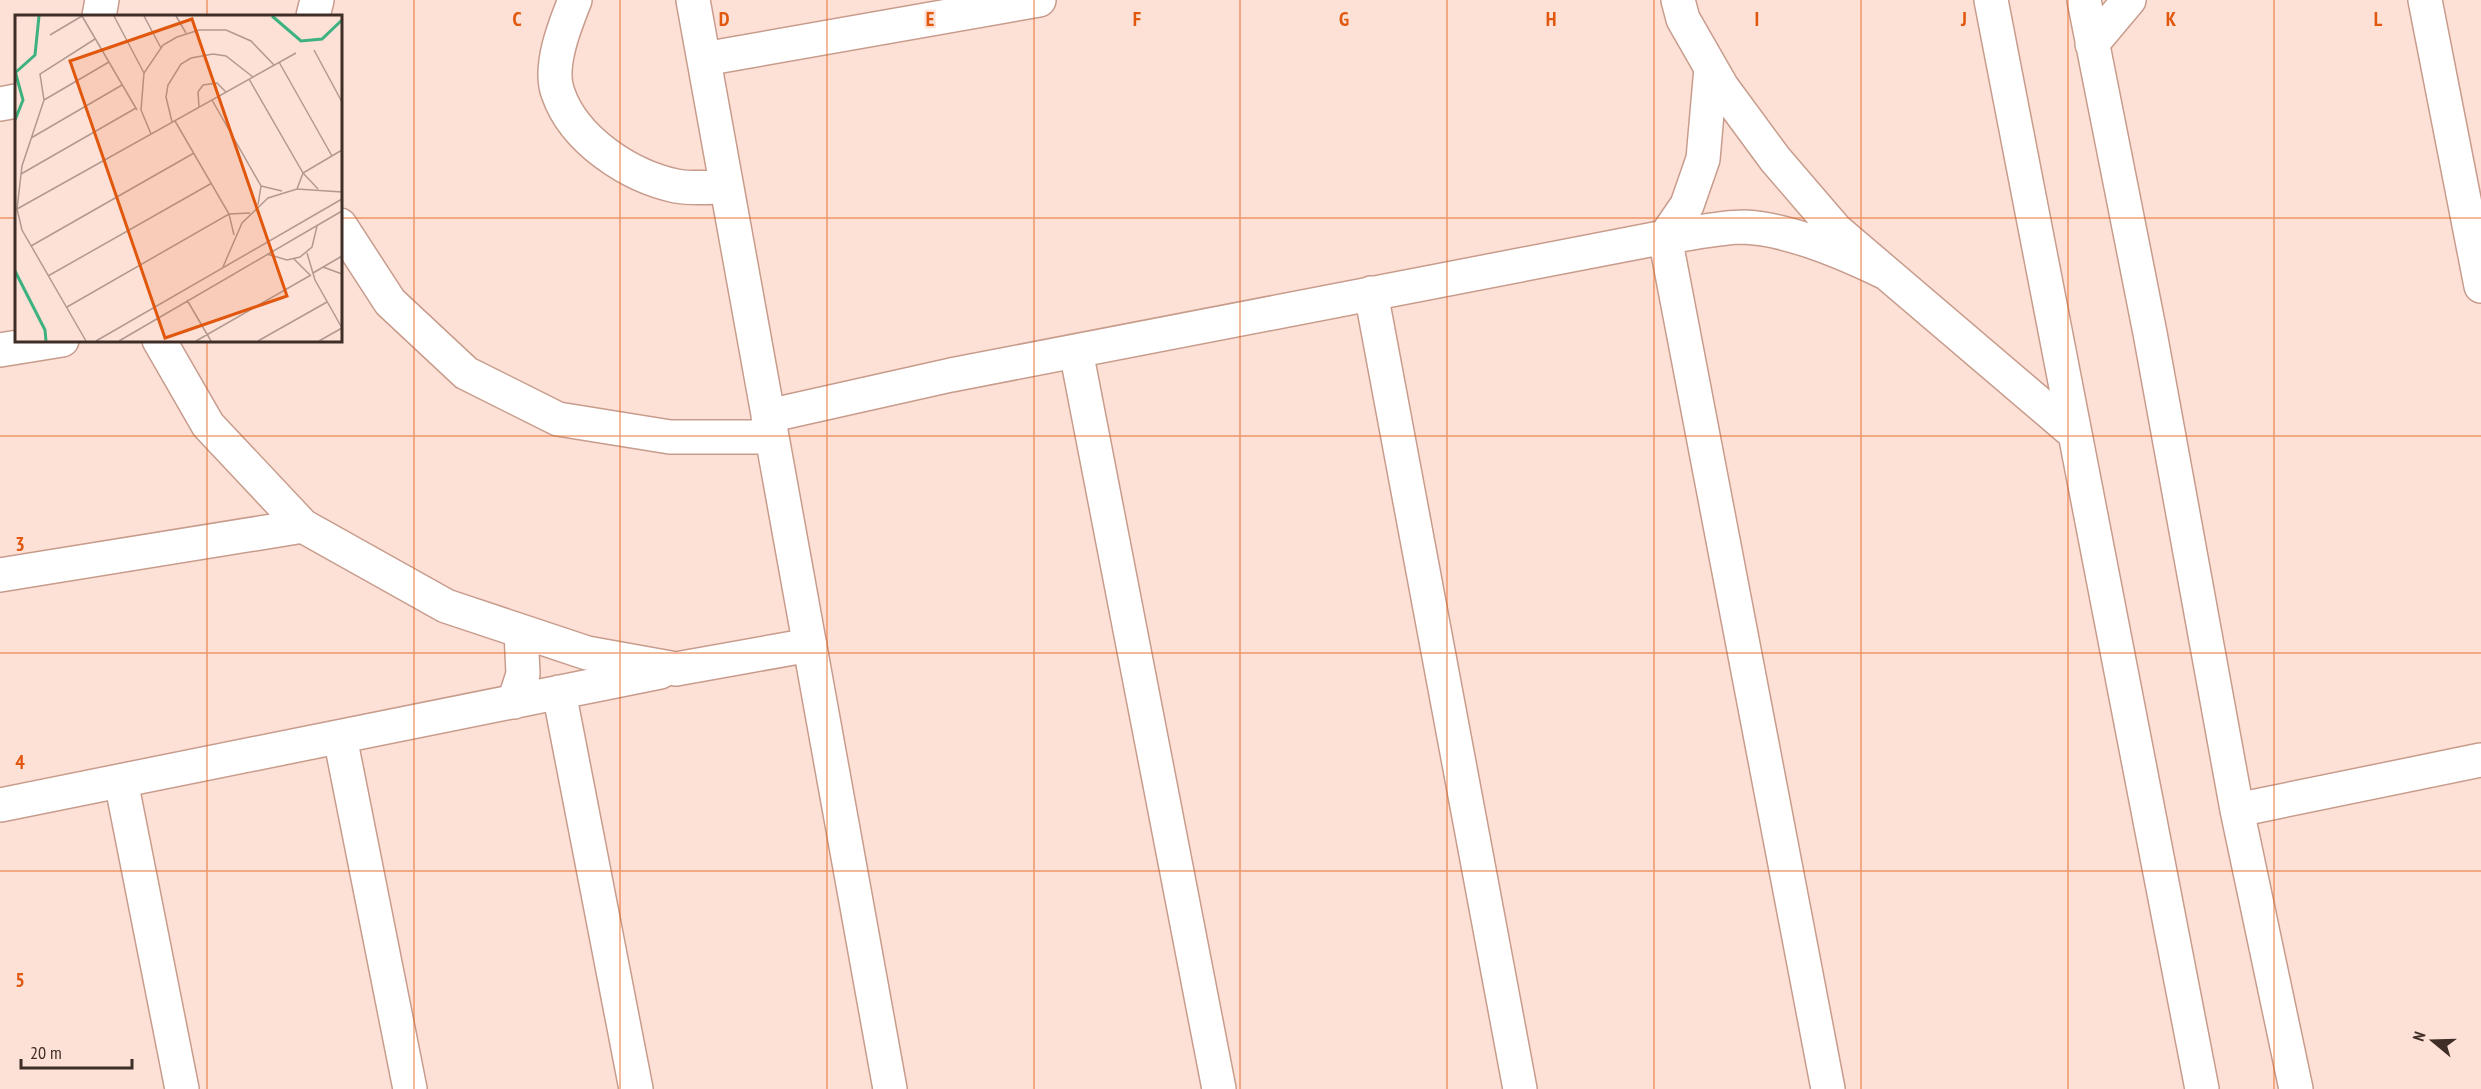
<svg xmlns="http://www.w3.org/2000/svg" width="2481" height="1089" viewBox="0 0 2481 1089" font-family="'PT Sans Narrow',sans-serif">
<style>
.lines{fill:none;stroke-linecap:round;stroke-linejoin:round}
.minor-casing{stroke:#c89c8c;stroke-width:36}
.minor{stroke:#fff;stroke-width:33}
.grid{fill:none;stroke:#e0570d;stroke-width:1.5;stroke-opacity:0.55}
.inset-river{fill:none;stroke:#3eb181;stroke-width:3}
.inset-road{fill:none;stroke:#b19990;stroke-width:1.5}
.view{fill:#e0570d;fill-opacity:0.15;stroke:#e0570d;stroke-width:3}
.inset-edge{fill:none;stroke:#3f2e27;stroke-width:3}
.grid-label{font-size:20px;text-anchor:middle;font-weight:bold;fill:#e0570d;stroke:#fde1d6;stroke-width:4.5;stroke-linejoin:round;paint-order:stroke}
</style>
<rect width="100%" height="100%" fill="#fde1d6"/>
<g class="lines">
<g class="minor-casing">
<path id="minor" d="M575,0C565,25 548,67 558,93C574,140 629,176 676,186C691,189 710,187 726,187
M693,0L890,1089
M1678,0L1683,19L1722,87L1775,159L1836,230L2074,433
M1991,0L2202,1089
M2084,0L2150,333L2237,810L2296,1089
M2425,0L2481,286
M99,16L102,0
M313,16L317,0
M2092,44L2129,0
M704,59L1039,0
M1711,68L1703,159L1687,205L1665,237L1828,1089
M0,104L16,101
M340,225L390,302L466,373L558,419L670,437H772
M1371,293L1520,1089
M159,340L208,425L303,526L446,606L587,653L676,669L810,645
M0,350L62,340
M1076,351L1219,1089
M768,416L951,375L1665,237C1690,234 1720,227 1744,227C1788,229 1847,254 1886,273
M0,575L303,526
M559,692L636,1089
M514,702L523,674L521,631
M340,737L410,1089
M121,781L182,1089
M0,805L660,672
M2237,810L2481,760"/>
</g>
<use href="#minor" class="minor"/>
</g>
<path class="grid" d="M207,0V16M414,0V1089M620,0V1089M827,0V1089M1034,0V1089M1240,0V1089M1447,0V1089M1654,0V1089M1861,0V1089M2068,0V1089M2274,0V1089M0,218H16M340,218H2481M207,340V1089M0,436H2481M0,653H2481M0,871H2481"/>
<g transform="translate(15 15)">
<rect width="327" height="327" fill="#fde1d6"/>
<path class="inset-river" d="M257,1L286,26L307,24L327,5M0,56L8,85L0,105M1,57L20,40L24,1M0,256L30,315L31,326"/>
<path class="inset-road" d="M67,1L122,95M99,1L129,58M129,1L146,33M161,1L171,18M35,20L67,1M299,35L327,87M264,47L317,141M234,64L288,158L282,174M29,85L94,47M197,85L246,171L243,190M184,92L183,77L188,70L202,68L211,77M160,106L214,199L219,220M157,107L151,82L153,70L166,49L176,43L198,39L211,41L238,62M136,119L126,95L129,58L148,30L162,22L184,15H211L236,26L259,50M16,123L107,70M6,159L121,93M246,171L267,176M303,174L288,158L327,135M2,194L281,38M16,231L179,138M292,238L300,265L327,313M252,239L272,245L285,242L297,232L302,211M279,244L296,261M208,252L227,208L253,183L282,174L327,177M308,252L327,259M298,258L327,241M33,261L197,168M172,285L196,326M52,292L214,199L235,198M71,326L7,215L2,194L7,151L29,85L25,59L80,24M81,326L327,184M104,326L327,196M181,326L296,260M243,326L312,287M304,326L327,313"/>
<path class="view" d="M177,4L272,281L150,323L55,46Z"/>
<rect width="327" height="327" class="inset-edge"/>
</g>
<g class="grid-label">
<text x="517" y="26">C</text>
<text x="724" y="26">D</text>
<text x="930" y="26">E</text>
<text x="1137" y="26">F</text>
<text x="1344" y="26">G</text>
<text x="1551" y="26">H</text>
<text x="1757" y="26">I</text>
<text x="1964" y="26">J</text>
<text x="2171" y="26">K</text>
<text x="2378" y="26">L</text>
<text x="20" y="551">3</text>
<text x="20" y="769">4</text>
<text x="20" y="987">5</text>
</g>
<g transform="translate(2433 1041) rotate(289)" stroke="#fde1d6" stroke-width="4.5" paint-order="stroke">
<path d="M0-4.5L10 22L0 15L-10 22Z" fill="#3f2e27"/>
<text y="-9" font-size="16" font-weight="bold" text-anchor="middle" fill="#3f2e27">N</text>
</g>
<path d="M21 1059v9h111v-9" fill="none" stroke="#3f2e27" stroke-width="3"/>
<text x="30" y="1059" font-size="18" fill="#3f2e27" stroke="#fde1d6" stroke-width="4.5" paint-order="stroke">20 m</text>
</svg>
